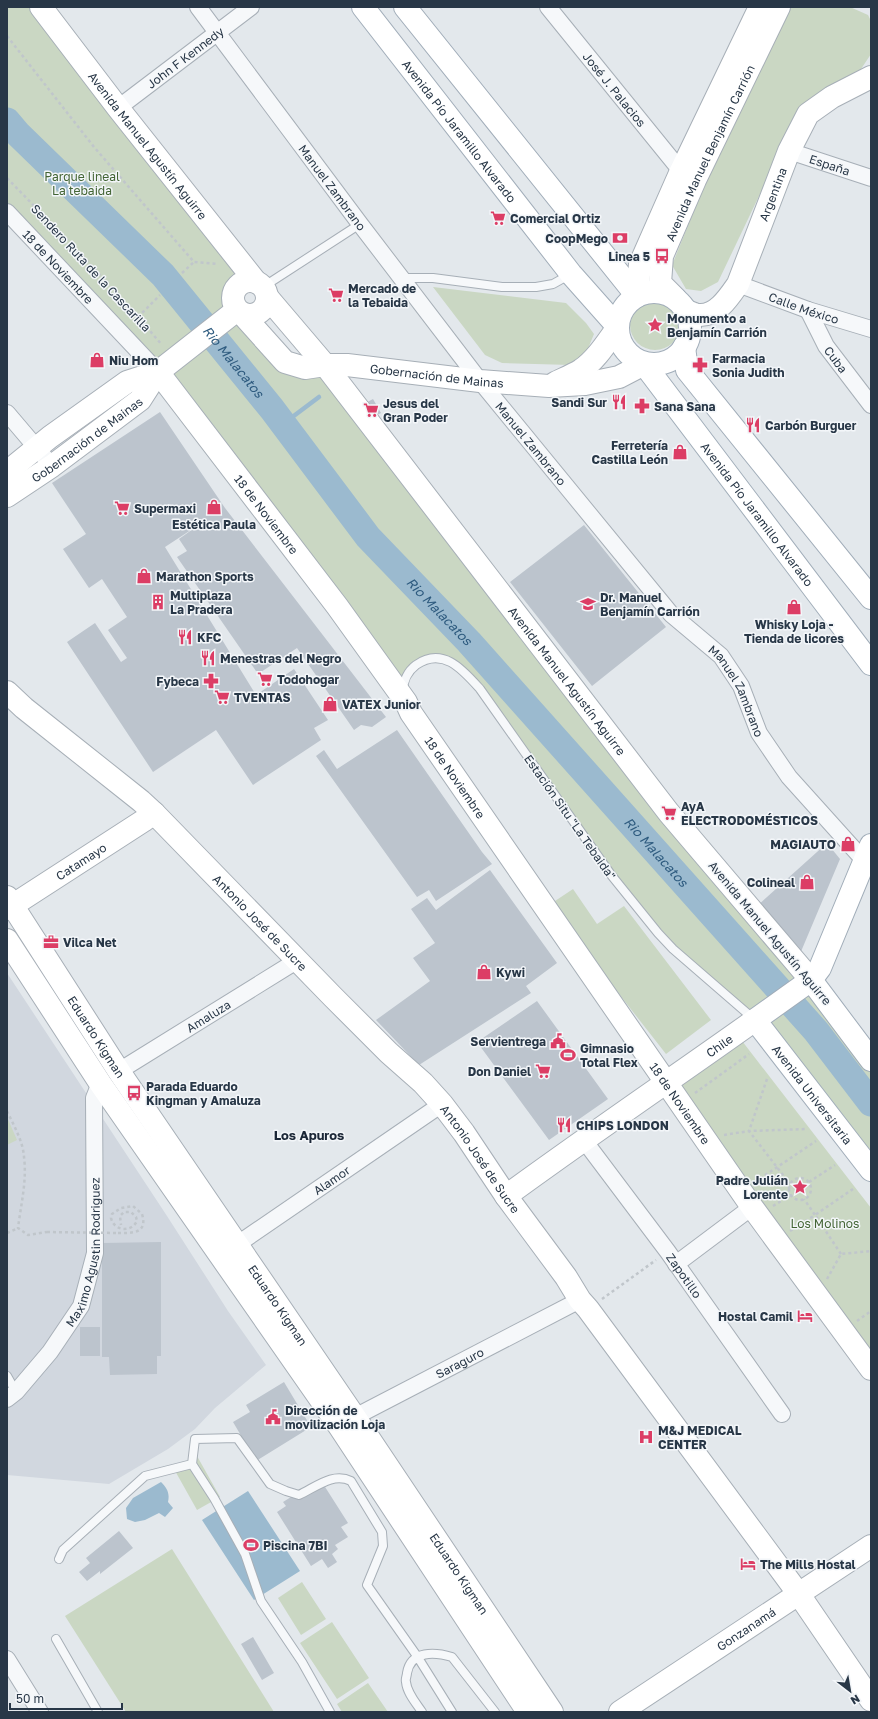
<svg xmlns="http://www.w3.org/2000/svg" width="878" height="1719" viewBox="0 0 878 1719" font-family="'Golos Text',sans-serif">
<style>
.built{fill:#d1d7df}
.green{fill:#cad7c3}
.water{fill:#9bbacf}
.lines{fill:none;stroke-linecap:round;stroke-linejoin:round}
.stream{stroke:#9bbacf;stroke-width:4.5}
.river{stroke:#9bbacf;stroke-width:27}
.building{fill:#bcc4cd}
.lane-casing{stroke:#a7afb7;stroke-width:10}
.street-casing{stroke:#a7afb7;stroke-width:18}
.secondary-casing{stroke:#a7afb7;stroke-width:24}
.primary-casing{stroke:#a1adb9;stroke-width:24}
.path{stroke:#c0c6cb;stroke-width:2.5;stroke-dasharray:3 3;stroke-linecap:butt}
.lane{stroke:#f6f8fa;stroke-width:8}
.street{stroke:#f6f8fa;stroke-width:16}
.secondary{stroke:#fff;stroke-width:22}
.primary{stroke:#fff;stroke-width:22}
.path-bridge{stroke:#c0c6cb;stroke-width:2.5;stroke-dasharray:3 3;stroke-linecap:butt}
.labels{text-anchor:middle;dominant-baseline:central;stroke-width:3;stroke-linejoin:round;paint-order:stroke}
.street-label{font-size:12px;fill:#283747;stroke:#f3f6f9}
.park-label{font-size:12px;fill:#426434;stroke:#f3f6f9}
.poi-label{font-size:12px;font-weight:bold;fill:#283747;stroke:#f3f6f9;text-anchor:start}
.water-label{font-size:13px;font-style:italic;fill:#2e5b7f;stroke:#f3f6f9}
.neighbourhood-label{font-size:13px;font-weight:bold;fill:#1b2737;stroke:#f3f6f9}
</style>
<rect width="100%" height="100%" fill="#e3e8ec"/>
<path class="built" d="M7,973L167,1216L228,1311L266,1365L215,1408L195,1429L168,1449L109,1484L7,1475Z"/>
<path class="green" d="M7,7H41L247,281C237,285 232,292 234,303L285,362L317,367L871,1060V1170L755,1020L658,933L480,689L453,664L426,659L403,681L158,373L7,212Z
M791,7H850L868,15L871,21V54L859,72L829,86L800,110L718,282L701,291L686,289L672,265L713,164Z
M433,287L566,303L586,323L594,334L587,351L571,365L502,363L485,355Z
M630 325a25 25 0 1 1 50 0a25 25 0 1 1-50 0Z
M573,889L597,924L624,906L711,1020L666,1054L576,939L552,903Z
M739,1037L871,1208V1364L671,1087Z
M7,1117L17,1140L7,1145Z
M197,1456L220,1497L197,1510L174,1469Z
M172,1549L274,1712H126L65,1616Z
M302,1582L326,1619L301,1635L278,1598Z
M332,1622L369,1678L337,1699L300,1643Z
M368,1683L388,1712H342L337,1704Z"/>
<path class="water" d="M161,1482C167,1488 170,1493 168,1502L173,1508L165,1517L159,1513L145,1520L135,1522L127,1519L126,1508L133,1498Z
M248,1491L300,1571L254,1600L202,1520Z"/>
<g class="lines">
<path class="stream" d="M283,424L319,397"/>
<path class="river" id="s1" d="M7,121L18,134L163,275L272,409L368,537L469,642L816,1031L871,1103"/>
</g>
<path class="building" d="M373,399L381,413L368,420L360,406Z
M160,412L225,508L386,717L372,727L361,725L354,730L297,648L258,674L177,557L187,551L179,539L200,524L165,547L256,695L294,669L328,720L314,728L321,740L253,785L216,730L153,772L67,642L95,623L121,662L127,658L108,630L127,617L102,579L89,588L63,549L86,534L52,483Z
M584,525L666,627L592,686L510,582Z
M397,730L482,852L492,864L436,901L429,890L417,897L316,756L324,750L337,769Z
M827,843L840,859L797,961L757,906Z
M490,870L557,963L526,986L531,993L419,1065L376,1020L430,981L413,958L435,943L411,909L427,898L436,910Z
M537,1001L608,1099L549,1140L477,1042Z
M161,1242V1356H157V1374L110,1375L109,1357H102V1243Z
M80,1327H100V1356H80Z
M284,1382L311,1427L256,1461L233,1422L250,1412L246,1405Z
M320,1479L348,1523L341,1527L348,1537L335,1545L338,1549L332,1554L337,1562L328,1568L322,1559L311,1566L277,1512L286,1506L283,1502Z
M119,1531L133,1548L100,1574V1571L87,1581L79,1572L90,1563L86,1558Z
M253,1637L274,1673L262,1680L241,1644Z"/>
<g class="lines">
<g class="lane-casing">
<path id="lane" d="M402,278H433L502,287H536L553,284L569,275
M263,287L360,224
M403,691C403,681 408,671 416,665C443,646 463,670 480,689L612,876L658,933L673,949L755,1020
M7,1376L16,1392
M192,1464L214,1498L245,1554L261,1601L302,1662L330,1712
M59,1559L63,1550L145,1476L192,1464L195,1439L237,1438L270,1484L286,1491L299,1495C316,1487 333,1472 351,1481L382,1532L383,1546L367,1585L417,1656L452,1712
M56,1639L98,1712
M422,1712C416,1703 407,1693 406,1682C405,1679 407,1676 407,1673C411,1650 435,1652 452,1657L495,1712"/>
</g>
<g class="street-casing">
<g id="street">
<path id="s2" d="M198,7L360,224L480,381L671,614L721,656L741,686L759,733L789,777L870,867"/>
<path id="s3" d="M548,7L681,171L688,176"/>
<path id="s4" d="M118,108L251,7"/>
<path id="s5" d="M789,151L871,178"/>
<path id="s6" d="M7,212L158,372"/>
<path id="s7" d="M738,284L808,310L871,329"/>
<path id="s8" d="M808,310L826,346L871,405"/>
<path d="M7,413L52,466"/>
<path id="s9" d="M119,1071L298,960"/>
<path id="s10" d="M583,1139L668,1252L782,1414"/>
<path id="s11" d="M229,1250L442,1104"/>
<path d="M676,1264L752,1207"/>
<path id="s12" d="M7,1399L16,1392L50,1352L81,1306L95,1253L94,1098L100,1083"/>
<path id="s13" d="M345,1422L580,1300"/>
<path d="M7,1659L40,1712"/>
</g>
</g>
<g class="secondary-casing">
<g id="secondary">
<path id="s14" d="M41,7L118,108L256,282"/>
<circle cx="250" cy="298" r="17"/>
<path d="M637,296L640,264L681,171L760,7"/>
<path id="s15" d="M268,298L325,365L669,813L811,980"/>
<path id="s16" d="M675,298L660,283L662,256L695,180L779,7"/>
<path id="s17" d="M686,311C690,312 695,315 699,315C717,316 729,297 738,284L789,151L808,114L832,97L871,77"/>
<path id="s18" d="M242,314L285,362L305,368L325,365H347L480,381L549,386L585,384L619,377L644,364"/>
<path id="s19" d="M158,372L337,606L406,702L411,713L752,1207L871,1369"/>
<path d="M555,383C563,379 573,375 581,370C596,360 607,342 618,327"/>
<path d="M7,472L50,437L127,382L158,372"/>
<path id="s20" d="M7,496L52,466L140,400L158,372L237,310"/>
<path id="s21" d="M7,692L24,708L141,801L154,813L333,997L389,1053L423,1083L442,1104L464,1133L506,1196L566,1277L580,1300L588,1309L798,1593L871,1700"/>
<path id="s22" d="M7,897L120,1073L354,1416L552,1712"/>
<path id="s23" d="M7,909L143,821L154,813"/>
<path d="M7,940L100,1083L339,1426L528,1712"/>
<path id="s24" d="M506,1196C588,1136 672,1079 755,1020"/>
<path id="s25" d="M620,1712L871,1546"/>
</g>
</g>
<g class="primary-casing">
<g id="primary">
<path id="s26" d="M363,7L571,274L618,327"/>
<path d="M405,7L637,296"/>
<circle cx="654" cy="328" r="36"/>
<path d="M684,347L687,370L871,598"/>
<path id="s27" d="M644,364L871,664"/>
<path id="s28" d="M871,845L820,968L811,980L755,1020L871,1170"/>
<path d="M811,980L871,1060"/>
</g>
</g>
<path class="path" d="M7,36L94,147L194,262L218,264
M7,178L77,250L138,317L162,345
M182,273L194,262
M138,317L160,295
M767,1079L749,1131L790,1184
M695,1093L749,1054
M7,1111C14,1126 23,1141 24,1157C27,1181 21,1204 18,1228L28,1235L47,1232
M724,1135L749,1131L807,1129
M789 1189a11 11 0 1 1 22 0a11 11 0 1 1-22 0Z
M755,1182L816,1141
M809,1182L835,1165
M773,1206L791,1195
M790,1231L815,1215L804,1199
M7,1233L18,1228
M118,1233C132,1233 148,1234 142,1214L133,1206L121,1208L112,1214L111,1218C114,1231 131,1233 137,1221L136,1217L131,1212H124L120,1216L121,1225
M841,1254L815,1215L853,1189
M827,1279L841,1254L871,1251
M602,1299L656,1260
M857,1321L871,1311"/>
<use href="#lane" class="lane"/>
<use href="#street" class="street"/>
<use href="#secondary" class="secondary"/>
<use href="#primary" class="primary"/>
<path class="path-bridge" d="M47,1232L118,1233"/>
</g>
<defs>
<g id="supermarket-bare" transform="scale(1.2)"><path d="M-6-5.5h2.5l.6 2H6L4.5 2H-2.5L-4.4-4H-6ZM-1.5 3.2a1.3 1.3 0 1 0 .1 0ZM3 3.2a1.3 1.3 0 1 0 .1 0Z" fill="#dc3d65" stroke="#f3f6f9" stroke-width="2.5" paint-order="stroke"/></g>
<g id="bank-bare" transform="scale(1.2)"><path d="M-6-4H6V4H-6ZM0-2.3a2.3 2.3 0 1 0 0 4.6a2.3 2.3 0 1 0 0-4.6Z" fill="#dc3d65" stroke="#f3f6f9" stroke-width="2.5" paint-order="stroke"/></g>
<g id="bus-bare" transform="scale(1.2)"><path d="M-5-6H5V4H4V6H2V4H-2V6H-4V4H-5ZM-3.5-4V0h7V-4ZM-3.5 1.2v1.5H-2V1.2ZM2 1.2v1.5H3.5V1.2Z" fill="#dc3d65" stroke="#f3f6f9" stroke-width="2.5" paint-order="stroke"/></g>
<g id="sight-bare" transform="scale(1.2)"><path d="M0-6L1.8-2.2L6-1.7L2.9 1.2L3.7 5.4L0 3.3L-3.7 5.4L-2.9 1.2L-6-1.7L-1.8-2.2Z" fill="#dc3d65" stroke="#f3f6f9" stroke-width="2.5" paint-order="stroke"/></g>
<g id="shop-bare" transform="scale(1.2)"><path d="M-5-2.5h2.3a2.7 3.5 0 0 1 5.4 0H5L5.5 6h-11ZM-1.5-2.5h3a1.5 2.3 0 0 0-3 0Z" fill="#dc3d65" stroke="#f3f6f9" stroke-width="2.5" paint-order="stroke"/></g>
<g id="pharmacy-bare" transform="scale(1.2)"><path d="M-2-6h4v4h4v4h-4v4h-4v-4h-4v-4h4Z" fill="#dc3d65" stroke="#f3f6f9" stroke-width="2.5" paint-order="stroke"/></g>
<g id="restaurant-bare" transform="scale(1.2)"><path d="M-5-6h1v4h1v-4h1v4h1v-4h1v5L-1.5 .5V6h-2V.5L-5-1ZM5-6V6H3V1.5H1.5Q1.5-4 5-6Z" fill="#dc3d65" stroke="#f3f6f9" stroke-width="2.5" paint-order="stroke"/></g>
<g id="building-bare" transform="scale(1.2)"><path d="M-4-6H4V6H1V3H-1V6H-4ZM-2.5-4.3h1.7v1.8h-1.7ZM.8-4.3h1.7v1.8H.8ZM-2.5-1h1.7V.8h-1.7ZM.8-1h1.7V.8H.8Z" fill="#dc3d65" stroke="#f3f6f9" stroke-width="2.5" paint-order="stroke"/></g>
<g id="school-bare" transform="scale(1.2)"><path d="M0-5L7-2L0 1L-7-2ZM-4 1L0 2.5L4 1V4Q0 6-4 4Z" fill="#dc3d65" stroke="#f3f6f9" stroke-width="2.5" paint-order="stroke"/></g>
<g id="office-bare" transform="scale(1.2)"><path d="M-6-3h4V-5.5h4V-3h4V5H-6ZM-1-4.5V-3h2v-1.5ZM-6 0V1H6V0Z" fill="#dc3d65" stroke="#f3f6f9" stroke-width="2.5" paint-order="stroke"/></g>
<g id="civic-bare" transform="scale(1.2)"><path d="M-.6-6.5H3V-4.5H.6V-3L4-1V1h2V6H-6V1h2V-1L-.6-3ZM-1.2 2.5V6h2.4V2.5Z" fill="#dc3d65" stroke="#f3f6f9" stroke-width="2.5" paint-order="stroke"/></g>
<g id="stadium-bare" transform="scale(1.2)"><path d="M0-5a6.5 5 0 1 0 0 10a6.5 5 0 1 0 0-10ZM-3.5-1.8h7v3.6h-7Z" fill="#dc3d65" stroke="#f3f6f9" stroke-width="2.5" paint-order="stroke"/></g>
<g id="hotel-bare" transform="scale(1.2)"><path d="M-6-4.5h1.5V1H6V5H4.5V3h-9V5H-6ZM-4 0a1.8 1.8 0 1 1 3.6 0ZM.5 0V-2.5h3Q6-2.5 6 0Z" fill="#dc3d65" stroke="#f3f6f9" stroke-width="2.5" paint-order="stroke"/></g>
<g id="hospital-bare" transform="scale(1.2)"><path d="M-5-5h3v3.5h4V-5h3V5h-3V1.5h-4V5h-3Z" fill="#dc3d65" stroke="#f3f6f9" stroke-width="2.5" paint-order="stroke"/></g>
</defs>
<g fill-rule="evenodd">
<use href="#supermarket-bare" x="498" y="218"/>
<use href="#bank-bare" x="620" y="238"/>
<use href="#bus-bare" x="662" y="256"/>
<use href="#supermarket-bare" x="336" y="295"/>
<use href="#sight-bare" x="655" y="325"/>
<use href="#shop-bare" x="97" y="360"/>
<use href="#pharmacy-bare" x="700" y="365"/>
<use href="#restaurant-bare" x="619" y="402"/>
<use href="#pharmacy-bare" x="642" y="406"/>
<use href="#supermarket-bare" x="371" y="410"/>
<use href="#restaurant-bare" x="753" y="425"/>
<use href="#shop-bare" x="680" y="452"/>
<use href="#shop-bare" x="214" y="507"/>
<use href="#supermarket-bare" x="122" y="508"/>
<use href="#shop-bare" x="144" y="576"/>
<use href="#building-bare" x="158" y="602"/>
<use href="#school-bare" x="588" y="604"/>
<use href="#shop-bare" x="794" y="607"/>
<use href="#restaurant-bare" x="185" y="637"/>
<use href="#restaurant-bare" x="208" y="658"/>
<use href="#supermarket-bare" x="265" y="679"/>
<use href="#pharmacy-bare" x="211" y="681"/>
<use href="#supermarket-bare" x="222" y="697"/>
<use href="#shop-bare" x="330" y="704"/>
<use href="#supermarket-bare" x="669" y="813"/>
<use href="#shop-bare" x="848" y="844"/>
<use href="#shop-bare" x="807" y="882"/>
<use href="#office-bare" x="51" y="942"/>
<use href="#shop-bare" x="484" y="972"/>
<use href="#civic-bare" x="558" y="1041"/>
<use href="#stadium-bare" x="568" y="1055"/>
<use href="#supermarket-bare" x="543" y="1071"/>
<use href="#bus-bare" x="134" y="1093"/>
<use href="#restaurant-bare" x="564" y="1125"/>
<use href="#sight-bare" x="800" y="1187"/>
<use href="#hotel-bare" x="805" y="1316"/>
<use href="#civic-bare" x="273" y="1417"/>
<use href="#hospital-bare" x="646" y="1437"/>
<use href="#stadium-bare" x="251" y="1545"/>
<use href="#hotel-bare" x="748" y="1564"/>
</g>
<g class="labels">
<g class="street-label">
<text stroke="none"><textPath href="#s4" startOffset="84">John F Kennedy</textPath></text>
<text stroke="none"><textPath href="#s3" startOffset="106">José J. Palacios</textPath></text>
<text stroke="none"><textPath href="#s26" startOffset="157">Avenida Pío Jaramillo Alvarado</textPath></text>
<text stroke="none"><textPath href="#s14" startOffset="175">Avenida Manuel Agustín Aguirre</textPath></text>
<text stroke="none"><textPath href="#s16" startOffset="162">Avenida Manuel Benjamín Carrión</textPath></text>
<text stroke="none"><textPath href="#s5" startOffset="43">España</textPath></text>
<text stroke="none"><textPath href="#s2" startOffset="225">Manuel Zambrano</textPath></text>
<text stroke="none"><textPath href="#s17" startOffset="162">Argentina</textPath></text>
<text stroke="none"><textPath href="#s6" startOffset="75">18 de Noviembre</textPath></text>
<text transform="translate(91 268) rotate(47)">Sendero Ruta de la Cascarilla</text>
<text stroke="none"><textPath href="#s7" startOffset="70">Calle México</textPath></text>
<text stroke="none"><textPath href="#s8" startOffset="57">Cuba</textPath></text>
<text stroke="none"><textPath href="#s18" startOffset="218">Gobernación de Mainas</textPath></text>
<text stroke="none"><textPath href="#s20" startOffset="98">Gobernación de Mainas</textPath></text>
<text stroke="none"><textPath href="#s2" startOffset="549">Manuel Zambrano</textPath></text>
<text stroke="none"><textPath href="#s19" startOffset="179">18 de Noviembre</textPath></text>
<text stroke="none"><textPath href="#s27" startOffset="188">Avenida Pío Jaramillo Alvarado</textPath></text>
<text stroke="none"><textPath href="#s15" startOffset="486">Avenida Manuel Agustín Aguirre</textPath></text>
<text stroke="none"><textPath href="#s2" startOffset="873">Manuel Zambrano</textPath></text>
<text stroke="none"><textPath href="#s19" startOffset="503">18 de Noviembre</textPath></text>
<text transform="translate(570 817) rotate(55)">Estación Situ "La Tebaida"</text>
<text stroke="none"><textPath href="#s23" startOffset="88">Catamayo</textPath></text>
<text stroke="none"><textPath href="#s21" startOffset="343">Antonio José de Sucre</textPath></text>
<text transform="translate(770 933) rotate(50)">Avenida Manuel Agustín Aguirre</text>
<text stroke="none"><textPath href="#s9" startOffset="105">Amaluza</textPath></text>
<text stroke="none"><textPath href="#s22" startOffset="166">Eduardo Kigman</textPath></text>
<text stroke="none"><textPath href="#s24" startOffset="261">Chile</textPath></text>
<text stroke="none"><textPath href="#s28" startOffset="311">Avenida Universitaria</textPath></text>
<text stroke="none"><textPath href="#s19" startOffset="899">18 de Noviembre</textPath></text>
<text stroke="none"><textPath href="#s21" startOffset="667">Antonio José de Sucre</textPath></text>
<text stroke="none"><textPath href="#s11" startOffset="124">Alamor</textPath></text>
<text stroke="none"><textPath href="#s12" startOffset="173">Maximo Agustin Rodriguez</textPath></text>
<text stroke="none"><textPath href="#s10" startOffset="170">Zapotillo</textPath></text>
<text stroke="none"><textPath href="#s22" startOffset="490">Eduardo Kigman</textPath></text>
<text stroke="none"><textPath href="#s13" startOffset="129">Saraguro</textPath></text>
<text stroke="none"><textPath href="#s22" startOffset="814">Eduardo Kigman</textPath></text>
<text stroke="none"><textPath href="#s25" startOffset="151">Gonzanamá</textPath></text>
</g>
<g class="park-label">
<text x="82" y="176">Parque lineal<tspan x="82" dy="14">La tebaida</tspan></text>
<text x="825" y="1223">Los Molinos</text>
</g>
<g class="poi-label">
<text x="510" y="218">Comercial Ortiz</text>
<text x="608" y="238" text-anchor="end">CoopMego</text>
<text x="650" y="256" text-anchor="end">Linea 5</text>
<text x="348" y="288">Mercado de<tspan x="348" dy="14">la Tebaida</tspan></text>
<text x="667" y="318">Monumento a<tspan x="667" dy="14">Benjamín Carrión</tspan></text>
<text x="712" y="358">Farmacia<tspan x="712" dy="14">Sonia Judith</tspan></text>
<text x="109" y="360">Niu Hom</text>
<text x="607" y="402" text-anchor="end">Sandi Sur</text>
<text x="383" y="403">Jesus del<tspan x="383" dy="14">Gran Poder</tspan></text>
<text x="654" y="406">Sana Sana</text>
<text x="765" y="425">Carbón Burguer</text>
<text x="668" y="445" text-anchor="end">Ferretería<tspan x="668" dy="14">Castilla León</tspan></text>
<text x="134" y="508">Supermaxi</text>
<text x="214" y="524" text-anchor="middle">Estética Paula</text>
<text x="156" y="576">Marathon Sports</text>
<text x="170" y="595">Multiplaza<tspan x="170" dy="14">La Pradera</tspan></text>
<text x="600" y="597">Dr. Manuel<tspan x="600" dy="14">Benjamín Carrión</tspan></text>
<text x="794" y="624" text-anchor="middle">Whisky Loja -<tspan x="794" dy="14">Tienda de licores</tspan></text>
<text x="197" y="637">KFC</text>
<text x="220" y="658">Menestras del Negro</text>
<text x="277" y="679">Todohogar</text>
<text x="199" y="681" text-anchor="end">Fybeca</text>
<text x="234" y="697">TVENTAS</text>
<text x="342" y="704">VATEX Junior</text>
<text x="681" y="806">AyA<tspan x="681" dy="14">ELECTRODOMÉSTICOS</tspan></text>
<text x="836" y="844" text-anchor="end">MAGIAUTO</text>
<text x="795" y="882" text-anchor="end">Colineal</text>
<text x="63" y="942">Vilca Net</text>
<text x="496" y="972">Kywi</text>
<text x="546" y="1041" text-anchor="end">Servientrega</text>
<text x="580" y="1048">Gimnasio<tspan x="580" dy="14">Total Flex</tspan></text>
<text x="531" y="1071" text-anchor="end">Don Daniel</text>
<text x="146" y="1086">Parada Eduardo<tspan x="146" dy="14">Kingman y Amaluza</tspan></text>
<text x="576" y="1125">CHIPS LONDON</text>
<text x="788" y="1180" text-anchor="end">Padre Julián<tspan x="788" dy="14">Lorente</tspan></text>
<text x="793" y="1316" text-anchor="end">Hostal Camil</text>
<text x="285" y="1410">Dirección de<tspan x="285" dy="14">movilización Loja</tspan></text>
<text x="658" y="1430">M&amp;J MEDICAL<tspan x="658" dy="14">CENTER</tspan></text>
<text x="263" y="1545">Piscina 7BI</text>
<text x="760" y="1564">The Mills Hostal</text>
</g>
<g class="water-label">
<text stroke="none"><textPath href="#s1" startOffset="331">Rio Malacatos</textPath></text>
<text stroke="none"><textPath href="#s1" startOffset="655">Rio Malacatos</textPath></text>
<text stroke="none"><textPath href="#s1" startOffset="979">Rio Malacatos</textPath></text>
</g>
<g class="neighbourhood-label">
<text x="309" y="1135">Los Apuros</text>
</g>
</g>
<rect width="878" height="1719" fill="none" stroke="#283747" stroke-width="16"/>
<g transform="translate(850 1691) rotate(149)" stroke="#f3f6f9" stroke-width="3" paint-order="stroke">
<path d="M0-3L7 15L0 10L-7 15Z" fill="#283747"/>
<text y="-6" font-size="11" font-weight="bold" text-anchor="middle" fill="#283747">N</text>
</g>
<path d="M10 1703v6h112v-6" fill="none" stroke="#283747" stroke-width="2"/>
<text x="16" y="1703" font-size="12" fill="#283747" stroke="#f3f6f9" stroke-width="3" paint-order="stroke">50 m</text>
</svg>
